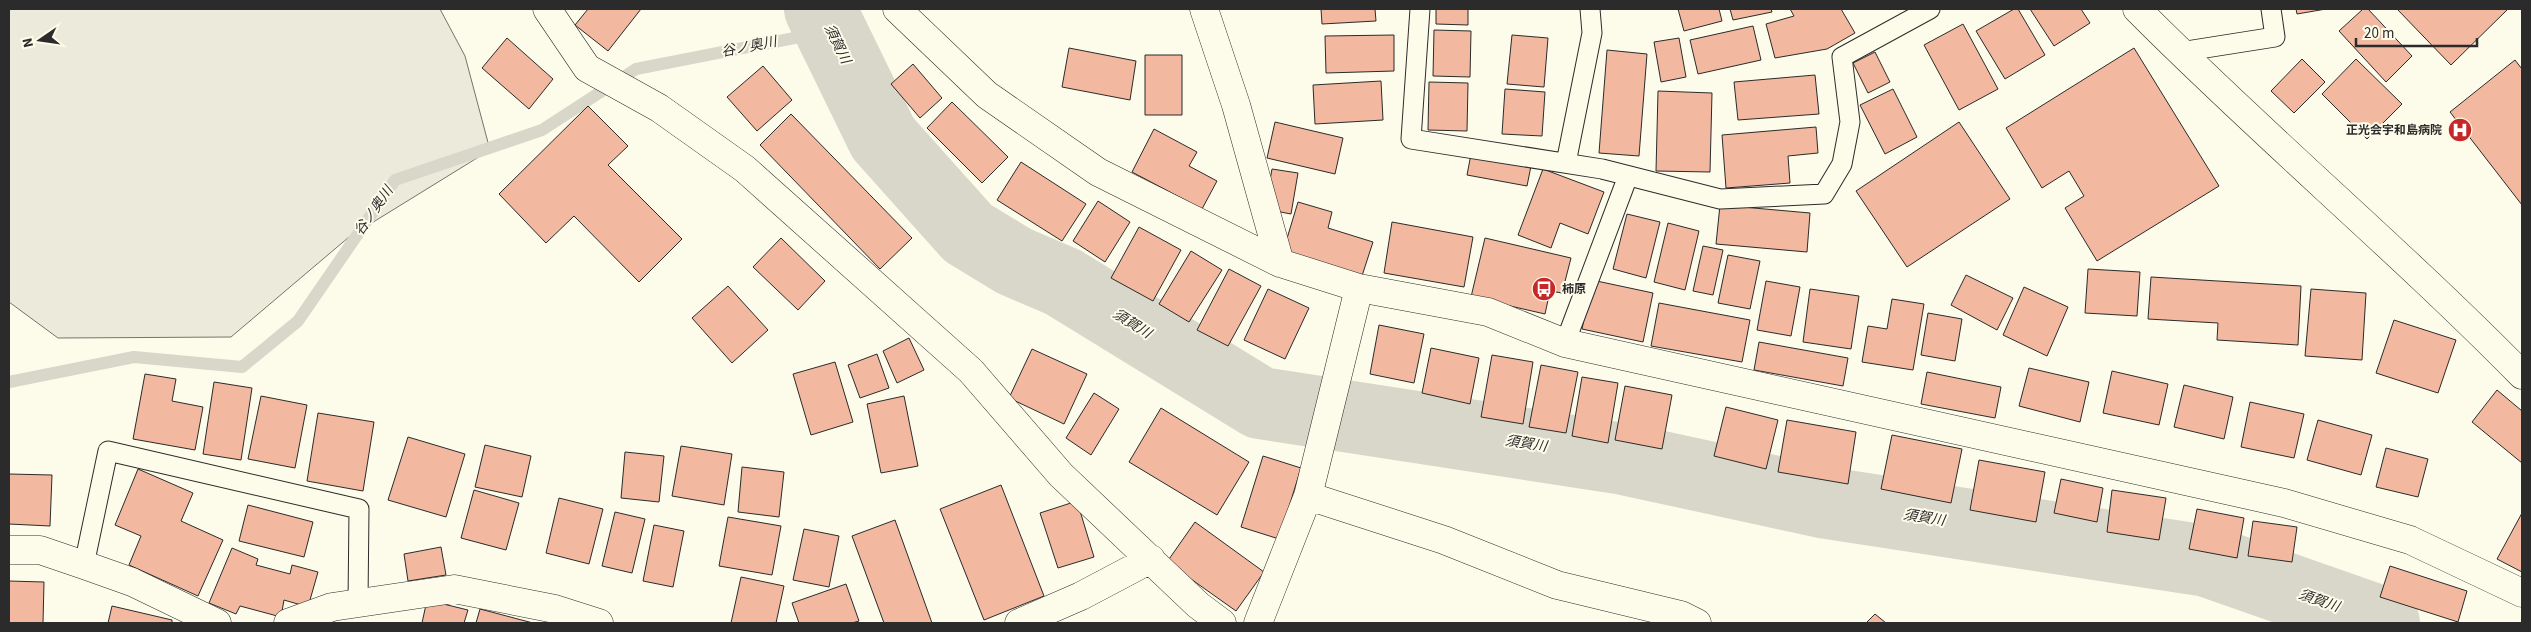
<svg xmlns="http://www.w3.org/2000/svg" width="2531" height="632" viewBox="0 0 2531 632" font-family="'Source Sans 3','Noto Sans JP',sans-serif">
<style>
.green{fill:#ecebdb;stroke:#74746e}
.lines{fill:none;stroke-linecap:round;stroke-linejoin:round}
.stream{stroke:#d8d7c9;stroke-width:12}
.river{stroke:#d8d7c9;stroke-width:72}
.building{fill:#f2b8a0;stroke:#2b2b2b}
.lane-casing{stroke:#2b2b2b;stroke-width:21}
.street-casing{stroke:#2b2b2b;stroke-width:29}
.lane{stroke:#fdfbea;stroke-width:19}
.street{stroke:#fdfbea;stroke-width:28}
.labels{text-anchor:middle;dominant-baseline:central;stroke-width:4;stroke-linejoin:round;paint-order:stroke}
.poi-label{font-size:12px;font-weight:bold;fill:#2b2b2b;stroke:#fdfbea;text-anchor:end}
.water-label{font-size:14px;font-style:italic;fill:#2b2b2b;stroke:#fdfbea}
</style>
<rect width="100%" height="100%" fill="#fdfbea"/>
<path class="green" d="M9,9H440L465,56L490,150L349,237L231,337L58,338L9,302Z"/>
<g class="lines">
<path class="stream" d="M9,382L134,357L242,367L298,321L395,180L542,130L636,69L830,31"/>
<path class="river" d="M820,9L883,138L968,233L1014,261L1063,282L1260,403L1624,459L1827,503L2207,561L2384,623"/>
</g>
<path class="building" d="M588,9H641L608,51L575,25Z
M1321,9H1375L1376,21L1322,24Z
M1436,9H1490H1468V25L1436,24Z
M1678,9H1719L1722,21L1684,31Z
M1730,9H1771L1772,12L1733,20Z
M1790,9H1841L1855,33L1827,49L1775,58L1766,24L1794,16Z
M2014,9H2018L2045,55L2005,79L1976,31Z
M2030,9H2081L2090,23L2054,46Z
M2296,9H2326L2297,14Z
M2363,9H2368L2412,56L2386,82L2339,31Z
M2397,9H2508L2451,65Z
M1963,24L1998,89L1959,110L1924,45Z
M1753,26L1761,60L1698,74L1690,40Z
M1434,30L1471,31L1470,77L1433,76Z
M1394,35V71L1326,73L1325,36Z
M1512,35L1548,38L1544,87L1507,84Z
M507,38L553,79L529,109L482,68Z
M1679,38L1686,77L1661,82L1654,42Z
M1069,48L1136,61L1130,100L1062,87Z
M2134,48L2219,186L2097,261L2065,208L2084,196L2069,171L2042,188L2006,128Z
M1607,50L1647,54L1639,156L1599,153Z
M1875,52L1890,82L1868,93L1853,63Z
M1145,55H1182V115H1145Z
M2302,59L2325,82L2294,113L2271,91Z
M2356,59L2402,104L2367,139L2322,94Z
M2515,60L2522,69V205L2450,112Z
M913,64L942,98L920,118L891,84Z
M763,66L792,100L757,131L727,97Z
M1815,75L1819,114L1738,120L1734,82Z
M1381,81L1383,120L1315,124L1313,85Z
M1429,82L1468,83L1467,131L1428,130Z
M1505,89L1545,92L1542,136L1502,134Z
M1893,89L1917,137L1885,154L1860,105Z
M1658,91L1712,93L1710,172L1656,171Z
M952,102L1008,157L982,183L927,128Z
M588,106L628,146L608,165L682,239L639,282L574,216L546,243L499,194Z
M791,114L912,238L880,269L760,145Z
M1275,122L1343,138L1335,174L1267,158Z
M1959,122L2010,199L1907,267L1856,191Z
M1816,127L1818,153L1788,156L1790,183L1726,188L1722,135Z
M1154,129L1197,152L1189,166L1217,181L1202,209L1132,172Z
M1471,154L1531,166L1527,186L1467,175Z
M1021,162L1086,204L1062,241L997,200Z
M1272,169L1298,173L1291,214L1265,209Z
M1543,169L1604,192L1588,234L1560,223L1551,248L1518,235Z
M1098,201L1130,222L1105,262L1073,241Z
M1298,202L1332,212L1328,228L1373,242L1361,279L1282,255Z
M1720,205L1810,213L1807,252L1716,244Z
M1627,214L1660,222L1646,278L1613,269Z
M1392,222L1473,237L1464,287L1384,273Z
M1668,223L1699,231L1685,290L1654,282Z
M1139,227L1181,250L1153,301L1111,278Z
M781,238L825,281L798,310L753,267Z
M1485,238L1571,258L1562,293L1550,291L1545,314L1471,297Z
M1703,246L1723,250L1713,295L1693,291Z
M1191,251L1222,270L1189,322L1159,304Z
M1728,255L1760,261L1750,309L1718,303Z
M1229,269L1261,286L1228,346L1197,330Z
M2088,269L2140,272L2137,316L2085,313Z
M1966,275L2013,298L1997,330L1951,305Z
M2151,277L2301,286L2298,345L2217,340L2218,323L2148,319Z
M1592,280L1653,293L1643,342L1582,329Z
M1766,281L1800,287L1791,336L1757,330Z
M728,286L768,330L732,363L692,318Z
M2024,287L2068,307L2047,356L2003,335Z
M1268,289L1309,308L1285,359L1244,340Z
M1810,289L1859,296L1851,349L1803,342Z
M2311,289L2366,293L2362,360L2305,356Z
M1892,299L1924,304L1913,370L1862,362L1868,326L1887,329Z
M1659,303L1750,320L1742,362L1651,346Z
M1928,313L1962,319L1955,361L1921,355Z
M2394,320L2456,340L2438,393L2376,373Z
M1379,325L1424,334L1414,383L1370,374Z
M909,338L924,370L897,383L883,351Z
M1759,342L1848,358L1843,386L1754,370Z
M1431,348L1479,358L1470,404L1422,393Z
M1032,349L1087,374L1064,424L1009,398Z
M877,354L889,388L860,398L848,365Z
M1492,355L1533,362L1523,424L1481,417Z
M835,362L853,422L811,435L793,374Z
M1541,365L1578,372L1566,433L1529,427Z
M2029,368L2089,382L2080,422L2019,406Z
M2112,371L2168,384L2159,425L2103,413Z
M1927,372L2001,387L1995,418L1921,404Z
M145,374L176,379L172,401L203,407L195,450L133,439Z
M1582,377L1618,383L1608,443L1572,436Z
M214,382L252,388L241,460L203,454Z
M2184,385L2233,397L2224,439L2174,427Z
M1625,386L1672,395L1662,449L1615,440Z
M2497,390L2522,411V463L2472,422Z
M1094,393L1119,409L1091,455L1066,438Z
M261,396L307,405L295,468L248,459Z
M904,396L918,466L881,473L867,404Z
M2250,402L2304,414L2294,458L2241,447Z
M1726,407L1778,420L1766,469L1714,456Z
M1161,408L1249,462L1217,515L1129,462Z
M318,413L374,422L363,491L307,481Z
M1787,420L1856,432L1848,484L1778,472Z
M2318,420L2372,435L2361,475L2307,460Z
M1892,435L1962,449L1951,503L1881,489Z
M408,437L465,454L446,517L388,500Z
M485,445L531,456L522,497L475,487Z
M681,446L732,454L724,505L672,496Z
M2386,448L2428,459L2418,497L2376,487Z
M625,452L664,456L659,502L621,498Z
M1263,456L1301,468L1279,539L1241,527Z
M1979,460L2045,472L2036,522L1970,510Z
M742,467L784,472L779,517L738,512Z
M138,469L193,493L181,521L223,540L198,596L129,565L141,536L115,525Z
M9,474L52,475L50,526L9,524Z
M2061,479L2103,488L2097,522L2054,513Z
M1001,485L1044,596L984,620L940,509Z
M474,490L519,503L506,550L461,538Z
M2112,490L2166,498L2159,540L2107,532Z
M559,498L603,509L589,564L546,553Z
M1077,501L1094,557L1058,568L1040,513Z
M248,505L313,522L304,557L239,541Z
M2197,509L2244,518L2237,558L2189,549Z
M615,512L645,519L632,573L602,566Z
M2522,513V572L2497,559Z
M728,517L781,526L772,575L719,566Z
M895,520L932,623H884L852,536Z
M2253,521L2297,527L2292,562L2248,556Z
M1195,522L1264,572L1236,611L1167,562Z
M654,525L684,531L673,587L643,581Z
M804,529L839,536L829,587L793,580Z
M441,547L446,575L408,581L404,554Z
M232,548L258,559L256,565L290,574L292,565L318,572L308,607L284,600L281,617L240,606L236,614L209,603Z
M2390,566L2467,591L2458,622L2380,597Z
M741,577L784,586L776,623H731Z
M9,581L44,582L43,623H9Z
M846,584L859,621L852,623H799L792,603Z
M427,600L468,610L464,623H422Z
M112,606L172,620V623H108Z
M480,609L533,623H476Z
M1875,614L1886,623H1866Z"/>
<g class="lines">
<g class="lane-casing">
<path id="lane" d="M1420,9L1411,139L1602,169L1720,199L1824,194L1842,164L1850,122L1842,57L1930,9
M2180,52L2275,37L2271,9
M1566,163L1592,33L1590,9
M1565,343L1628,176
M84,565L108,451L359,509L358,603"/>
</g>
<g class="street-casing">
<path id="street" d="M547,9L587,68L659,108L745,169L971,371L1061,475L1198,605L1222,623
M897,9L987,95L1098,172L1280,263L1359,288L1488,312L1565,343L2284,503L2410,540L2522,593
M1204,9L1236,105L1280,263
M2137,9C2262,135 2398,249 2522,375
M1308,496L1444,540L1557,585L1681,615L1697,623
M9,550H40L84,565L132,582L217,623
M288,623L332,607L454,589L555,609L599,623
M1019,623L1081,596L1151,559
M1258,623L1308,496L1359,288"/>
</g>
<use href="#lane" class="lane"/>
<use href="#street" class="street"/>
</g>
<defs>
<g id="hospital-disc" transform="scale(1.25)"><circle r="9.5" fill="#c62828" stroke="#fdfbea"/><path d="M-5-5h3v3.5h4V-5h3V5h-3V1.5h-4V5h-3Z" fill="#fff"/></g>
<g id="bus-disc" transform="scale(1.25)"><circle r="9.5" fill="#c62828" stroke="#fdfbea"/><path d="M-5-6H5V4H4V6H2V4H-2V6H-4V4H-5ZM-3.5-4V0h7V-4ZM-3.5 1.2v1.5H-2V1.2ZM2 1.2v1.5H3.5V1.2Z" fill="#fff"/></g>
</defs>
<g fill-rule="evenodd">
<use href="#hospital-disc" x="2460" y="130"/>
<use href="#bus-disc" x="1544" y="289"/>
</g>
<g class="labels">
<g class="poi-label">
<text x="2442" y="130">正光会宇和島病院</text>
<text x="1562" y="289" text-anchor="start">柿原</text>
</g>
<g class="water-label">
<text transform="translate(837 44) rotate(64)">須賀川</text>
<text transform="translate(749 47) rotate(-11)">谷ノ奥川</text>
<text transform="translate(374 211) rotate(-55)">谷ノ奥川</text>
<text transform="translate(1132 324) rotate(32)">須賀川</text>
<text transform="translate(1526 444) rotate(9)">須賀川</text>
<text transform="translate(1924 518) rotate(9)">須賀川</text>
<text transform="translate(2319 601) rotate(19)">須賀川</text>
</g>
</g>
<rect width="2531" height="632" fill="none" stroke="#2b2b2b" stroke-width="20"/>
<g transform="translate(40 40) rotate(257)" stroke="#fdfbea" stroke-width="4" paint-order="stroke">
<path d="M0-4L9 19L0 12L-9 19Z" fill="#2b2b2b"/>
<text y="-8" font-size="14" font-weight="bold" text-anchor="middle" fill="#2b2b2b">N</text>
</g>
<path d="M2356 38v8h121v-8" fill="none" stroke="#2b2b2b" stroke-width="2.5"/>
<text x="2364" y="38" font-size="15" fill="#2b2b2b" stroke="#fdfbea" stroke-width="4" paint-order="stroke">20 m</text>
</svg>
